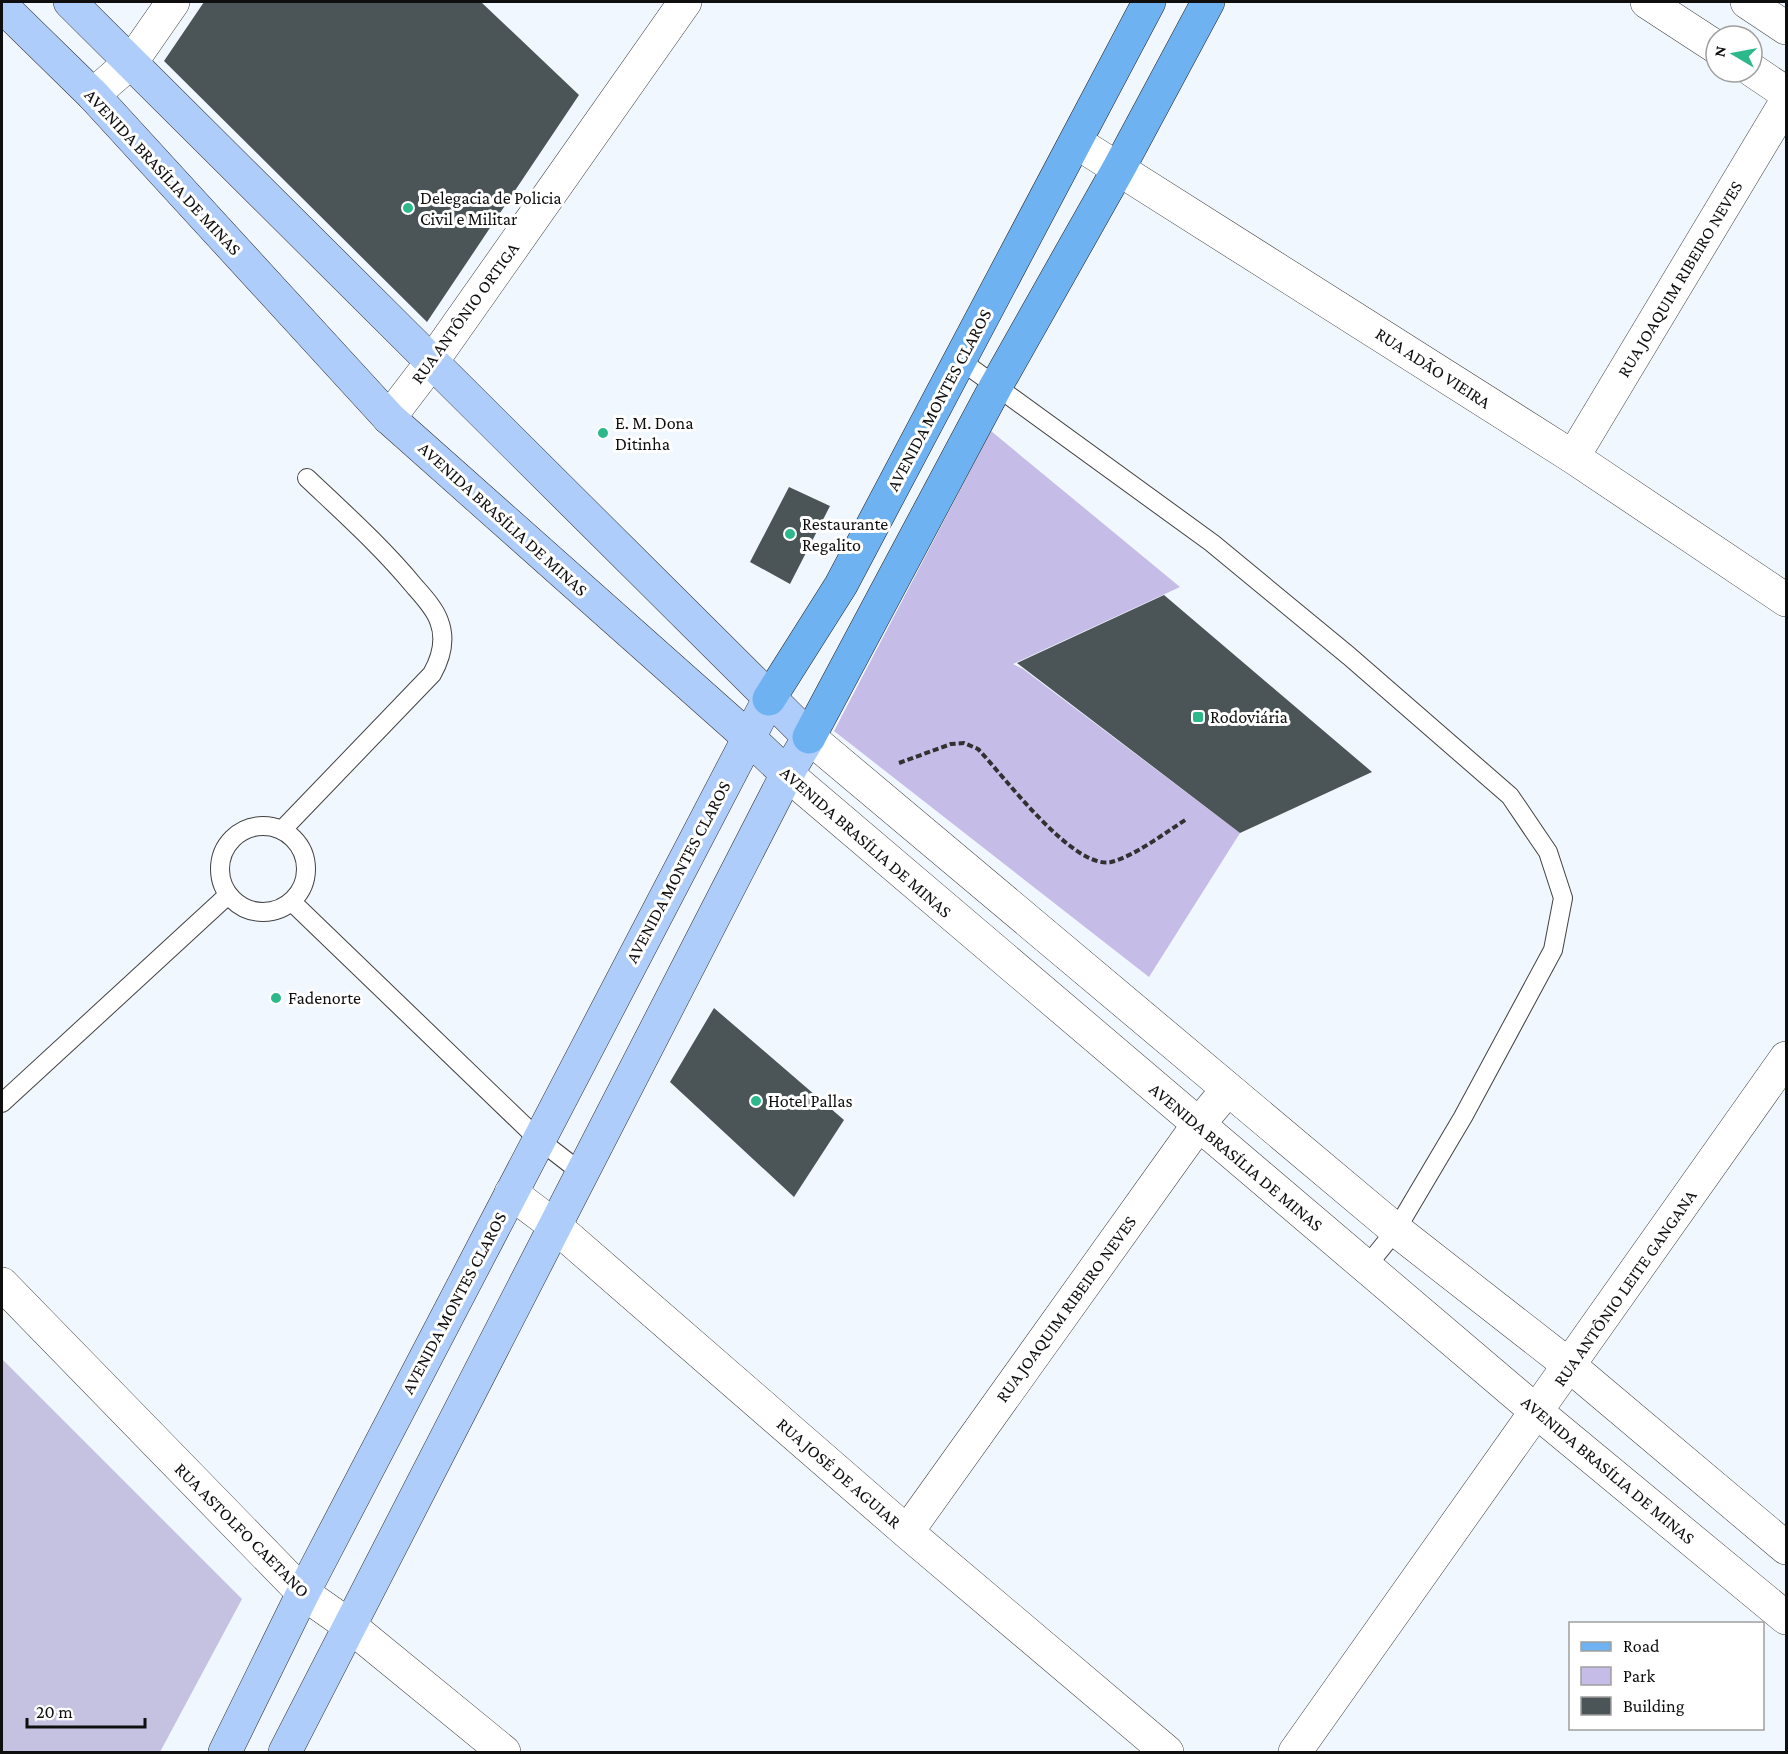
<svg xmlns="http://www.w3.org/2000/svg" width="1788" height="1754" viewBox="0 0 1788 1754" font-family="'Crimson Pro',serif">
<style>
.green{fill:#c5bce7}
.cemetery{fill:#c4c2e0}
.building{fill:#4b5557}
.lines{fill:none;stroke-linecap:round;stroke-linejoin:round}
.lane-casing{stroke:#424242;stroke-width:20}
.street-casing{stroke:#424242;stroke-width:34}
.secondary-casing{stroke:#313131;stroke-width:34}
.primary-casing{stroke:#202020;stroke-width:34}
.path{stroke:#313131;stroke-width:4;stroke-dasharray:6 3;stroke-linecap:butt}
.lane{stroke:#fff;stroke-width:18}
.street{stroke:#fff;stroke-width:33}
.secondary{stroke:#afcdfb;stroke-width:33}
.primary{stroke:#6eb2f1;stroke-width:33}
.poi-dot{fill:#2db88b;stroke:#fff;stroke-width:2}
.labels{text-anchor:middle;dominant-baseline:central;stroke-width:6;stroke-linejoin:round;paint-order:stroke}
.street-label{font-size:18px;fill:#0f0f0f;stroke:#fff}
.poi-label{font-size:18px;fill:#0f0f0f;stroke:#fff;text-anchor:start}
</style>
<rect width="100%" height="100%" fill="#f1f7fe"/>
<path class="green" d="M991,431L1180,587L1013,664L1023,669L1240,833L1149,977L834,731Z"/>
<path class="cemetery" d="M2,1359L242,1599L160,1752H2Z"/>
<path class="building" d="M204,2H481L579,95L427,322L164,61Z
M789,487L830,506L790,584L750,562Z
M1164,595L1372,772L1240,833L1017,663Z
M714,1008L844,1120L794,1197L670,1082Z"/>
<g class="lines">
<g class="lane-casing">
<path id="lane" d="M960,360L1212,543L1349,656L1510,796L1548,852L1563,898L1553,950L1463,1117L1396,1230L1366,1267
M220 869a43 43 0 1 1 86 0a43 43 0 1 1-86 0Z
M282,830L432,674C441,658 446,639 439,621C435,609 423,596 415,587C382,547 344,513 307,478
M292,902L538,1139L582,1173
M2,1103L228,895"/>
</g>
<g class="street-casing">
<path id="street" d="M1647,2L1716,47
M1747,2L1786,28
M1752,70L1786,93
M93,95L132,61L173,2
M1076,142L1573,457L1786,600
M389,418L431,363L685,2
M1573,457L1786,102
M809,737L1396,1230L1570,1366L1786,1548
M787,774L1537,1412L1786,1618
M511,1193L555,1226L907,1532L1167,1752
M2,1284L303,1593L350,1626L504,1752
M907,1532L1198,1125L1228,1089
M1295,1752L1786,1058"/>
</g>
<g class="secondary-casing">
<path id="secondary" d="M70,2L809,737L787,774L285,1752
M2,6L93,95L389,418L748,737L787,774
M225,1752L303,1593L769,699"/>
</g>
<g class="primary-casing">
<path id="primary" d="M769,699L841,585L1149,2
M809,737L996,386L1119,168L1208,2"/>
</g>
<path class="path" d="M899,763L951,744L964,743L978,749C1004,776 1073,870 1111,862C1135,856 1166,832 1187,819"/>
<use href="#lane" class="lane"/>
<use href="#street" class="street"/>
<use href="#secondary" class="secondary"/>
<use href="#primary" class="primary"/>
</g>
<g class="poi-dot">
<circle cx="408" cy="208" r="6"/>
<circle cx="603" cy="433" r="6"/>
<circle cx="790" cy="534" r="6"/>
<rect x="1192" y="711" width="12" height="12" rx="3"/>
<circle cx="276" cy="998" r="6"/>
<circle cx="756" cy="1101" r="6"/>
</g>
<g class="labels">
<g class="street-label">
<text transform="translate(163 172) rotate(47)">AVENIDA BRASÍLIA DE MINAS</text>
<text transform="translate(1680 279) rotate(-59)">RUA JOAQUIM RIBEIRO NEVES</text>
<text transform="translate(465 313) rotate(-54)">RUA ANTÔNIO ORTIGA</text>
<text transform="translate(1433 368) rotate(33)">RUA ADÃO VIEIRA</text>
<text transform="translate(939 400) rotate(-62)">AVENIDA MONTES CLAROS</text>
<text transform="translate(503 519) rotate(42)">AVENIDA BRASÍLIA DE MINAS</text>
<text transform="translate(866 842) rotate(41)">AVENIDA BRASÍLIA DE MINAS</text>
<text transform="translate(678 872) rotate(-62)">AVENIDA MONTES CLAROS</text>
<text transform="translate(1236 1157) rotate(40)">AVENIDA BRASÍLIA DE MINAS</text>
<text transform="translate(1625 1288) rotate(-55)">RUA ANTÔNIO LEITE GANGANA</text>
<text transform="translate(454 1303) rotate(-62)">AVENIDA MONTES CLAROS</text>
<text transform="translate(1066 1309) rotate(-54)">RUA JOAQUIM RIBEIRO NEVES</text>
<text transform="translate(1608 1470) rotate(40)">AVENIDA BRASÍLIA DE MINAS</text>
<text transform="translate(839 1473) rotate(41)">RUA JOSÉ DE AGUIAR</text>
<text transform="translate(242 1530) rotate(45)">RUA ASTOLFO CAETANO</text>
</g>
<g class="poi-label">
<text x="420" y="198">Delegacia de Policia<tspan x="420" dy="21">Civil e Militar</tspan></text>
<text x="615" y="423">E. M. Dona<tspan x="615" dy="21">Ditinha</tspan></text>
<text x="802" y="524">Restaurante<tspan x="802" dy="21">Regalito</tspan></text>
<text x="1210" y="717">Rodoviária</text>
<text x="288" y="998">Fadenorte</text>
<text x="768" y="1101">Hotel Pallas</text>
</g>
</g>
<rect width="1788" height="1754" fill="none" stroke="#0f0f0f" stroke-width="6"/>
<rect x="1569" y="1622" width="195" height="108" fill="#ffffff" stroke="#9f9f9f" stroke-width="1.5"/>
<rect x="1581" y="1642" width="30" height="9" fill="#6eb2f1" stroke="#9f9f9f" stroke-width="1.5"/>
<text x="1623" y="1652" font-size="18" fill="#0f0f0f">Road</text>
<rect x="1581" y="1667" width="30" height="18" fill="#c5bce7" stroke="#9f9f9f" stroke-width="1.5"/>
<text x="1623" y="1682" font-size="18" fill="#0f0f0f">Park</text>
<rect x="1581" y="1697" width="30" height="18" fill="#4b5557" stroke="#9f9f9f" stroke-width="1.5"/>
<text x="1623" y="1712" font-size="18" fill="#0f0f0f">Building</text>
<g transform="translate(1734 54) rotate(280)"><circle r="28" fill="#ffffff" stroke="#9f9f9f" stroke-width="1.5"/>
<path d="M0-4.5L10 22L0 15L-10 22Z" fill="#2db88b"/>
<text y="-9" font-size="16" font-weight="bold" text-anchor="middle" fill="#0f0f0f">N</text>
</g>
<path d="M27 1718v9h118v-9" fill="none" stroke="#0f0f0f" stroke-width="3"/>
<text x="36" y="1718" font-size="18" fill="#0f0f0f" stroke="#ffffff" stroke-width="4.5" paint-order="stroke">20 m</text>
</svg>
